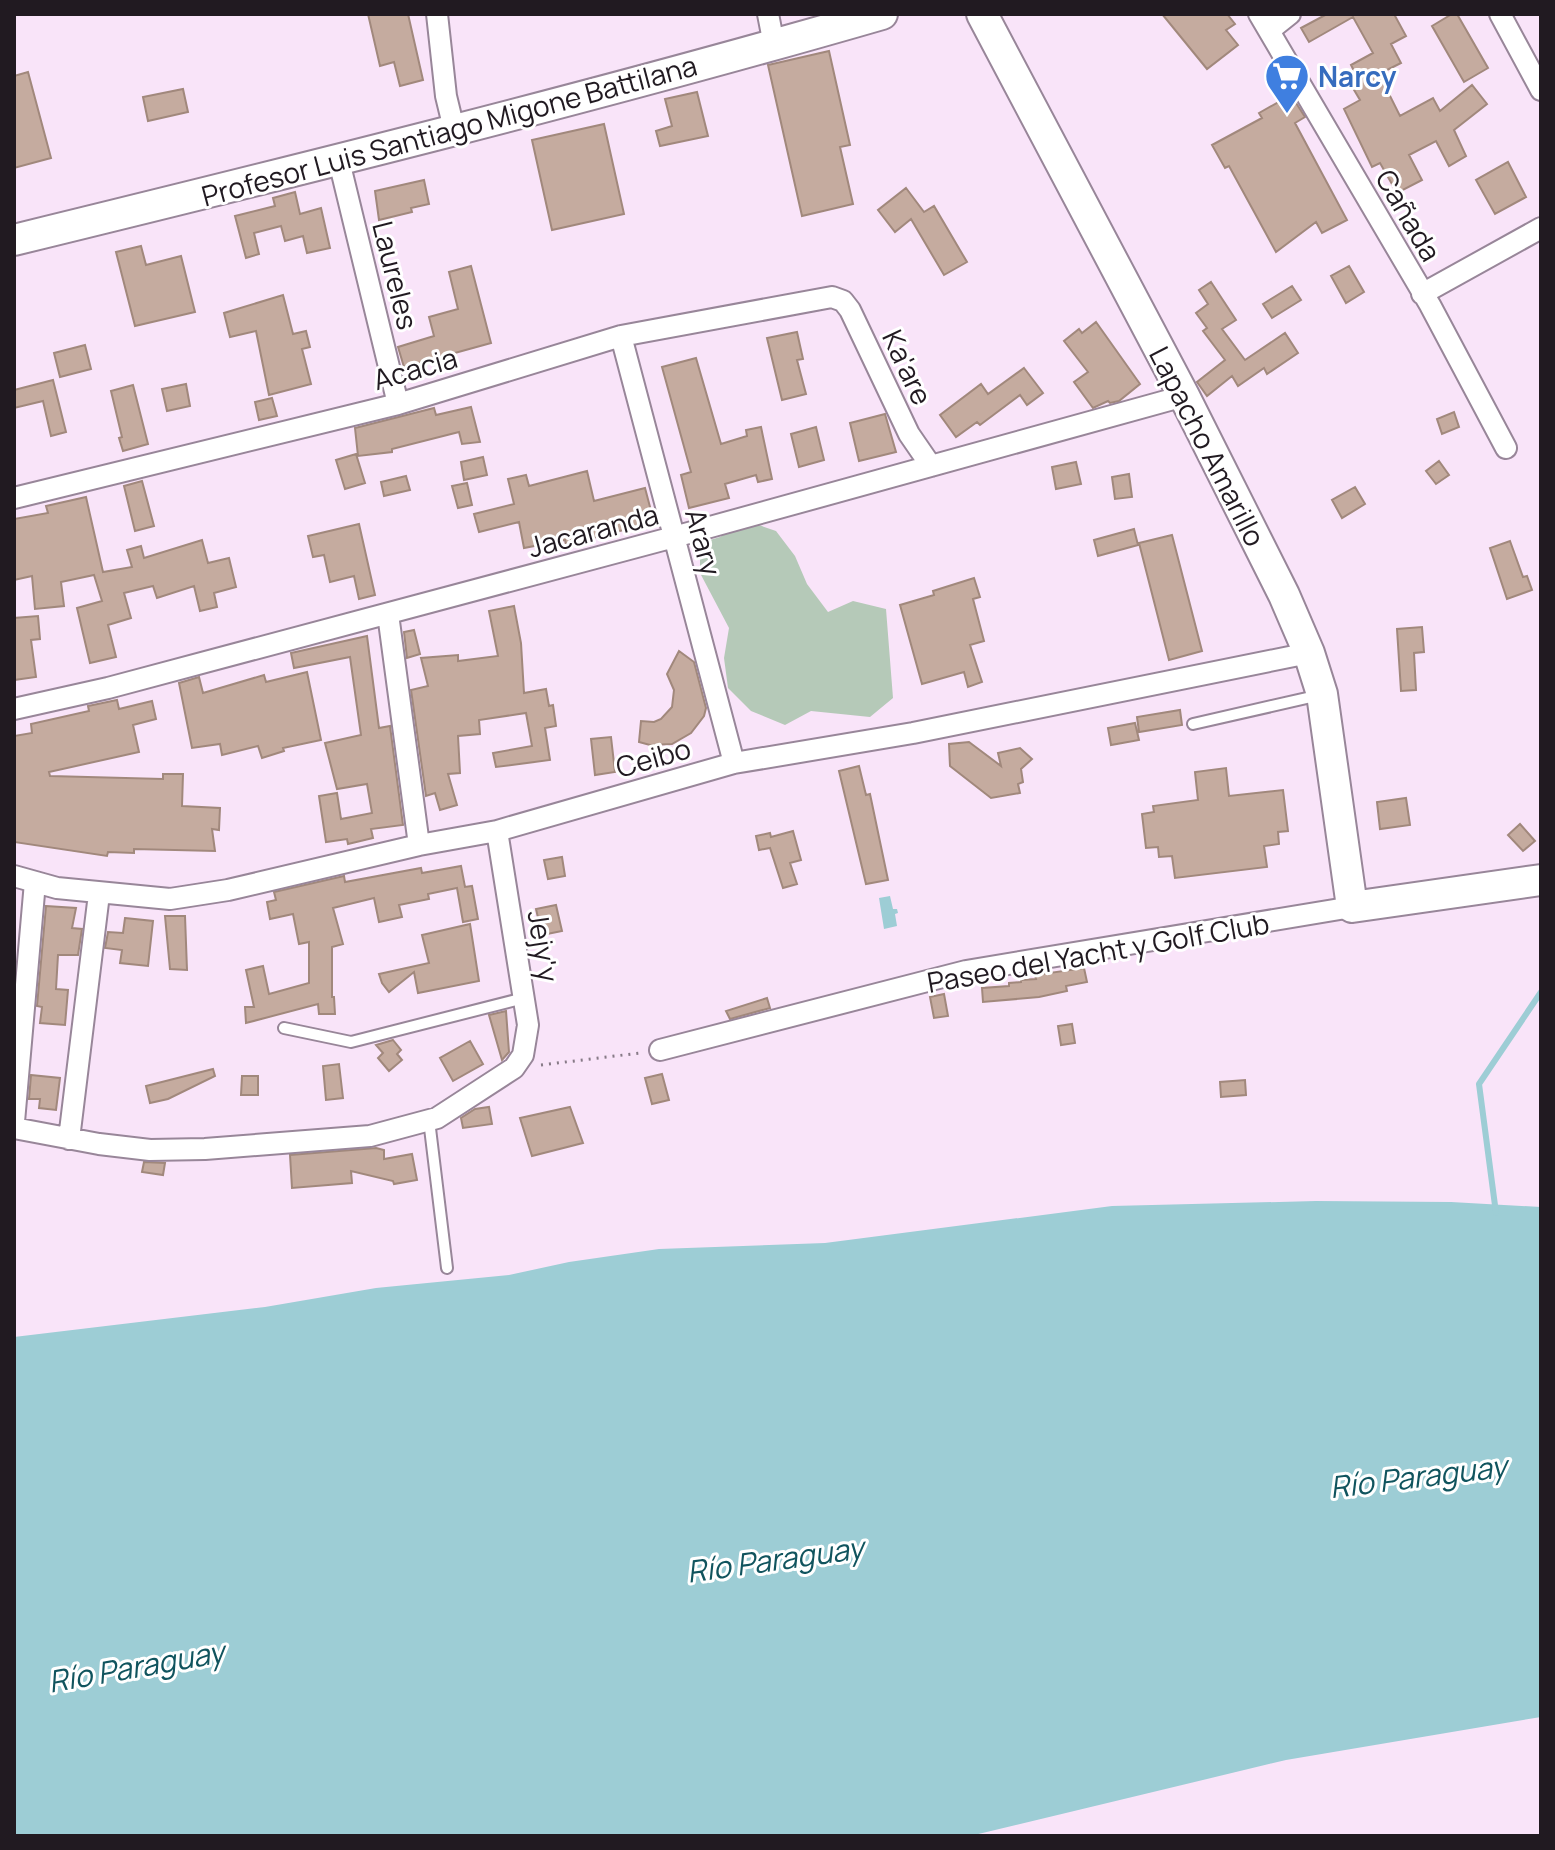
<svg xmlns="http://www.w3.org/2000/svg" width="1555" height="1850" viewBox="0 0 1555 1850" font-family="Manrope,sans-serif">
<style>
.green{fill:#b5c9b8}
.water{fill:#9dcdd5}
.lines{fill:none;stroke-linecap:round;stroke-linejoin:round}
.stream{stroke:#9dcdd5;stroke-width:6}
.building{fill:#c5ab9f;stroke:#a1887c;stroke-width:2}
.lane-casing{stroke:#988699;stroke-width:14}
.street-casing{stroke:#988699;stroke-width:24}
.secondary-casing{stroke:#988699;stroke-width:34}
.path{stroke:#877a87;stroke-width:3;stroke-dasharray:2 6;stroke-linecap:butt}
.lane{stroke:#fff;stroke-width:10}
.street{stroke:#fff;stroke-width:20}
.secondary{stroke:#fff;stroke-width:30}
.labels{text-anchor:middle;dominant-baseline:central;stroke-width:6;stroke-linejoin:round;paint-order:stroke}
.shop-label{font-size:28px;font-weight:bold;fill:#366cbe;stroke:#fff;text-anchor:start}
.street-label{font-size:28px;fill:#211a21;stroke:#fff}
.water-label{font-size:30px;font-style:italic;fill:#10545e;stroke:#fff}
</style>
<rect width="100%" height="100%" fill="#f9e4f9"/>
<path class="green" d="M747,521L776,531L795,556L807,584L828,612L853,601L886,609L893,698L870,717L811,711L785,725L751,711L728,688L724,658L729,628L700,573V543L720,537Z"/>
<path class="water" d="M890,896L893,909H897L898,913L895,914L897,926L884,929L879,898Z
M1316,1201L1451,1202L1541,1207V1717L1286,1760L970,1836H14V1337L265,1307L376,1288L509,1275L569,1262L659,1249L825,1243L1112,1206Z"/>
<g class="lines">
<path class="stream" d="M1496,1213L1479,1084L1541,992"/>
</g>
<path class="building" d="M368,14H408L423,80L400,86L394,62L380,66Z
M1162,14H1227L1235,24L1226,30L1238,45L1207,69Z
M1327,14H1394L1406,36L1391,44L1401,63L1379,74L1400,116L1433,98L1440,111L1472,85L1487,104L1454,130L1466,156L1449,166L1436,141L1409,155L1422,180L1397,193L1380,163L1372,167L1344,109L1360,100L1347,78L1355,73L1351,65L1373,53L1353,17L1309,42L1301,28Z
M1452,14H1457L1488,68L1464,82L1432,26Z
M829,51L850,145L840,147L853,204L802,216L768,65Z
M28,72L51,158L14,168V76Z
M183,89L188,112L148,121L143,97Z
M697,92L708,136L660,146L656,131L672,126L665,99Z
M1291,95L1305,117L1295,123L1347,220L1322,233L1316,222L1276,252L1229,166L1225,168L1212,145L1262,118L1259,113Z
M604,124L624,214L552,230L532,140Z
M1508,162L1526,197L1495,214L1476,180Z
M424,180L429,204L411,208L412,212L379,220L375,191Z
M906,188L924,212L934,206L967,262L944,275L911,219L895,232L878,210Z
M295,192L300,214L321,208L330,248L307,253L303,236L285,241L281,226L254,233L259,254L246,258L235,216L275,206L273,198Z
M141,246L146,265L181,256L195,312L135,326L116,252Z
M471,266L491,343L404,367L398,347L434,336L429,317L458,309L449,272Z
M1349,266L1364,292L1346,303L1331,276Z
M1211,282L1236,320L1222,329L1245,360L1285,333L1298,353L1267,374L1264,368L1238,386L1232,376L1207,396L1197,382L1225,360L1203,331L1207,328L1196,313L1208,304L1199,290Z
M1292,286L1301,300L1272,318L1263,304Z
M283,295L293,334L306,331L310,347L302,349L311,384L269,395L256,331L230,337L224,313Z
M1096,322L1140,384L1119,401L1110,403L1108,401L1093,408L1074,382L1088,372L1064,341L1079,329L1082,333Z
M797,332L803,359L797,360L806,394L782,400L767,338Z
M85,345L91,369L60,377L54,353Z
M696,358L721,444L747,436L746,430L761,427L772,479L758,482L756,475L725,484L729,498L689,508L681,475L691,472L662,367Z
M1024,368L1043,393L1027,405L1020,395L980,425L977,422L956,437L940,415L981,384L988,394Z
M53,380L66,432L51,436L43,401L14,408V390Z
M186,384L190,406L167,411L162,389Z
M133,385L148,444L123,451L119,438L122,437L111,391Z
M272,398L277,416L259,420L255,402Z
M471,407L480,442L462,444L459,432L392,449V452L358,456L355,428L434,408L436,415Z
M1454,412L1459,427L1442,434L1437,419Z
M885,414L896,452L859,461L850,423Z
M816,427L824,460L799,467L791,434Z
M356,454L365,483L345,489L336,460Z
M483,457L487,475L464,480L461,462Z
M1439,461L1449,475L1436,484L1426,471Z
M1076,462L1081,484L1056,489L1052,467Z
M587,471L594,501L645,488L654,522L566,545L565,540L524,548L519,522L479,532L474,514L514,504L508,479L526,475L529,486Z
M1129,474L1132,497L1115,499L1112,477Z
M406,476L410,490L384,496L381,482Z
M142,481L154,526L135,531L124,486Z
M467,483L472,505L458,508L452,486Z
M1355,487L1365,504L1342,518L1332,500Z
M86,497L103,572L132,567L127,550L141,546L144,558L202,540L208,563L229,558L236,587L214,593L217,607L200,611L194,586L157,598L153,586L124,593L131,618L108,625L116,657L90,663L77,608L102,601L94,575L61,582L64,606L35,609L32,576L14,580V519L48,513L46,506Z
M359,524L375,595L359,599L354,576L330,582L324,555L313,557L308,536Z
M1134,529L1138,545L1098,556L1094,540Z
M1172,535L1202,651L1169,660L1139,543Z
M1510,541L1523,577L1527,576L1532,590L1507,599L1490,548Z
M974,578L980,597L973,599L984,641L970,645L982,682L968,687L964,672L922,684L900,605L934,595L933,591Z
M514,606L521,643L524,693L546,689L549,706L553,705L556,726L545,728L550,760L496,767L493,753L532,746L526,713L479,720L480,734L458,736L460,773L448,774L457,805L440,810L435,793L426,796L411,690L428,686L421,658L458,655V661L498,656L489,611Z
M38,616L40,639L31,640L36,677L14,680V618Z
M1422,627L1424,652L1414,653L1416,690L1401,691L1397,629Z
M414,630L420,654L407,658L404,632Z
M367,636L379,728L390,726L403,825L371,829L373,838L348,844L347,839L326,842L319,796L337,793L341,819L372,813L367,784L337,789L325,743L361,735L350,657L294,668L291,653Z
M679,651L694,662L706,708L704,716L691,733L672,744L650,745L639,742L641,721L654,722L661,719L672,707L674,690L667,674Z
M307,672L321,740L283,748L284,751L262,758L258,746L222,755L220,744L192,748L179,683L199,677L203,693L264,675L266,682Z
M117,700L119,709L152,701L156,719L133,725L139,752L49,772L50,776L163,779V774H183L182,806L220,808L219,830L212,829L215,851L134,849V853L108,852L107,856L14,842V736L32,733L31,724L89,711L88,706Z
M1180,710L1182,725L1139,732L1137,717Z
M1135,723L1139,740L1111,745L1108,728Z
M611,737L615,772L595,775L591,739Z
M969,742L1001,766L998,753L1020,748L1032,759L1021,769L1023,782L1018,784L1020,793L991,798L950,766L949,744Z
M859,766L866,795L870,794L888,880L866,884L839,771Z
M1226,768L1229,796L1283,790L1288,831L1278,832L1279,844L1264,846L1267,867L1175,878L1172,856L1159,857L1158,847L1146,848L1142,814L1154,812L1153,806L1198,800L1195,772Z
M1406,798L1410,825L1380,829L1377,802Z
M1520,824L1535,841L1523,851L1508,835Z
M793,831L801,860L790,863L797,884L783,888L770,848L759,850L756,836L770,833L771,837Z
M562,857L565,876L548,879L544,860Z
M461,866L465,887L472,886L478,919L463,922L457,888L428,894L429,899L399,905L402,917L379,922L374,898L333,908L343,944L332,947V997H334L335,1014H319L318,1004L246,1023L245,1007H254L246,970L263,966L269,994L309,983V942L299,944L293,914L270,919L267,902L276,900L274,892L344,876L345,882L421,868L422,873Z
M556,905L562,931L542,935L536,909Z
M46,906L76,908L72,928L82,929L78,955H58L56,989L68,990L65,1025L40,1023L42,1007L37,1006Z
M165,916H185L187,970L170,969Z
M125,918L153,921L148,966L120,963L122,950L105,948L108,932L123,933Z
M470,924L479,981L418,993L414,972L389,992L382,983L379,974L429,963L422,935Z
M1084,968L1087,982L1066,986L1067,991L1039,997L983,1002L982,988L1009,986V983L1021,982V980L1036,979L1035,975Z
M944,994L948,1016L934,1018L930,997Z
M767,998L770,1008L730,1019L726,1011Z
M506,1011L509,1052L502,1060L489,1015Z
M1072,1024L1075,1043L1061,1045L1058,1026Z
M393,1040L401,1050L397,1054L402,1060L389,1071L378,1058L383,1053L376,1045Z
M470,1041L483,1064L453,1081L440,1058Z
M339,1064L343,1098L326,1100L323,1066Z
M213,1069L215,1076L168,1099L150,1103L146,1086Z
M662,1074L669,1100L652,1104L645,1078Z
M31,1075L60,1078L56,1110L39,1108L40,1099H29Z
M242,1076H258V1095H241Z
M1245,1080L1246,1095L1221,1097L1220,1082Z
M489,1107L492,1124L463,1128L461,1118L475,1109Z
M570,1107L583,1143L532,1156L520,1118Z
M376,1148L384,1150V1159L412,1154L417,1180L394,1184L393,1181L351,1171L352,1183L292,1188L290,1155Z
M144,1162L165,1163L163,1175L142,1172Z"/>
<g class="lines">
<g class="lane-casing">
<path id="lane" d="M1193,724L1320,695
M284,1028L351,1042L524,998
M429,1120L447,1268"/>
</g>
<g class="street-casing">
<path id="street" d="M437,14L446,96L454,129
M768,14L774,45
M1259,14L1430,305L1506,448
M1500,14L1541,90
M1270,30L1290,14
M339,161L398,404
M1422,294L1541,228
M621,336L734,763
M14,498L398,404L621,336L832,297L843,301L850,310L909,434L931,466
M388,614L419,845
M14,709L108,688L674,537L1184,396
M14,876L57,888L170,899L228,890L419,845L497,831L734,763L913,733L1309,653
M660,1050L966,971L1352,907
M14,1122L35,882
M14,1128L99,1144L150,1150L205,1149L370,1136L437,1118L514,1068L523,1055L528,1025L497,831
M69,1139L99,894"/>
</g>
<g class="secondary-casing">
<path id="secondary" d="M982,14L1184,396L1284,595L1309,653L1322,694L1352,907L1541,880
M14,240C304,169 595,97 882,14"/>
</g>
<path class="path" d="M541,1065L640,1053"/>
<use href="#lane" class="lane"/>
<use href="#street" class="street"/>
<use href="#secondary" class="secondary"/>
</g>
<defs>
<g id="supermarket-pin" transform="scale(2.3)"><path d="M0 17L-7.5 6A9.5 9.5 0 1 1 7.5 6Z" fill="#3f7fe0" stroke="#fff"/><path d="M-6-5.5h2.5l.6 2H6L4.5 2H-2.5L-4.4-4H-6ZM-1.5 3.2a1.3 1.3 0 1 0 .1 0ZM3 3.2a1.3 1.3 0 1 0 .1 0Z" fill="#fff"/></g>
</defs>
<g fill-rule="evenodd">
<use href="#supermarket-pin" x="1287" y="76"/>
</g>
<g class="labels">
<g class="shop-label">
<text x="1318" y="76">Narcy</text>
</g>
<g class="street-label">
<text transform="translate(449 130) rotate(-15)">Profesor Luis Santiago Migone Battilana</text>
<text transform="translate(1409 215) rotate(60)">Cañada</text>
<text transform="translate(396 275) rotate(76)">Laureles</text>
<text transform="translate(908 367) rotate(65)">Ka'are</text>
<text transform="translate(415 368) rotate(-16)">Acacia</text>
<text transform="translate(1208 446) rotate(63)">Lapacho Amarillo</text>
<text transform="translate(593 530) rotate(-15)">Jacaranda</text>
<text transform="translate(704 542) rotate(75)">Arary</text>
<text transform="translate(653 757) rotate(-16)">Ceibo</text>
<text transform="translate(544 946) rotate(81)">Jejy'y</text>
<text transform="translate(1098 952) rotate(-10)">Paseo del Yacht y Golf Club</text>
</g>
<g class="water-label">
<text transform="translate(1418 1476) rotate(-7)">Río Paraguay</text>
<text transform="translate(775 1559) rotate(-8)">Río Paraguay</text>
<text transform="translate(136 1666) rotate(-10)">Río Paraguay</text>
</g>
</g>
<rect width="1555" height="1850" fill="none" stroke="#211a21" stroke-width="32"/>
</svg>
